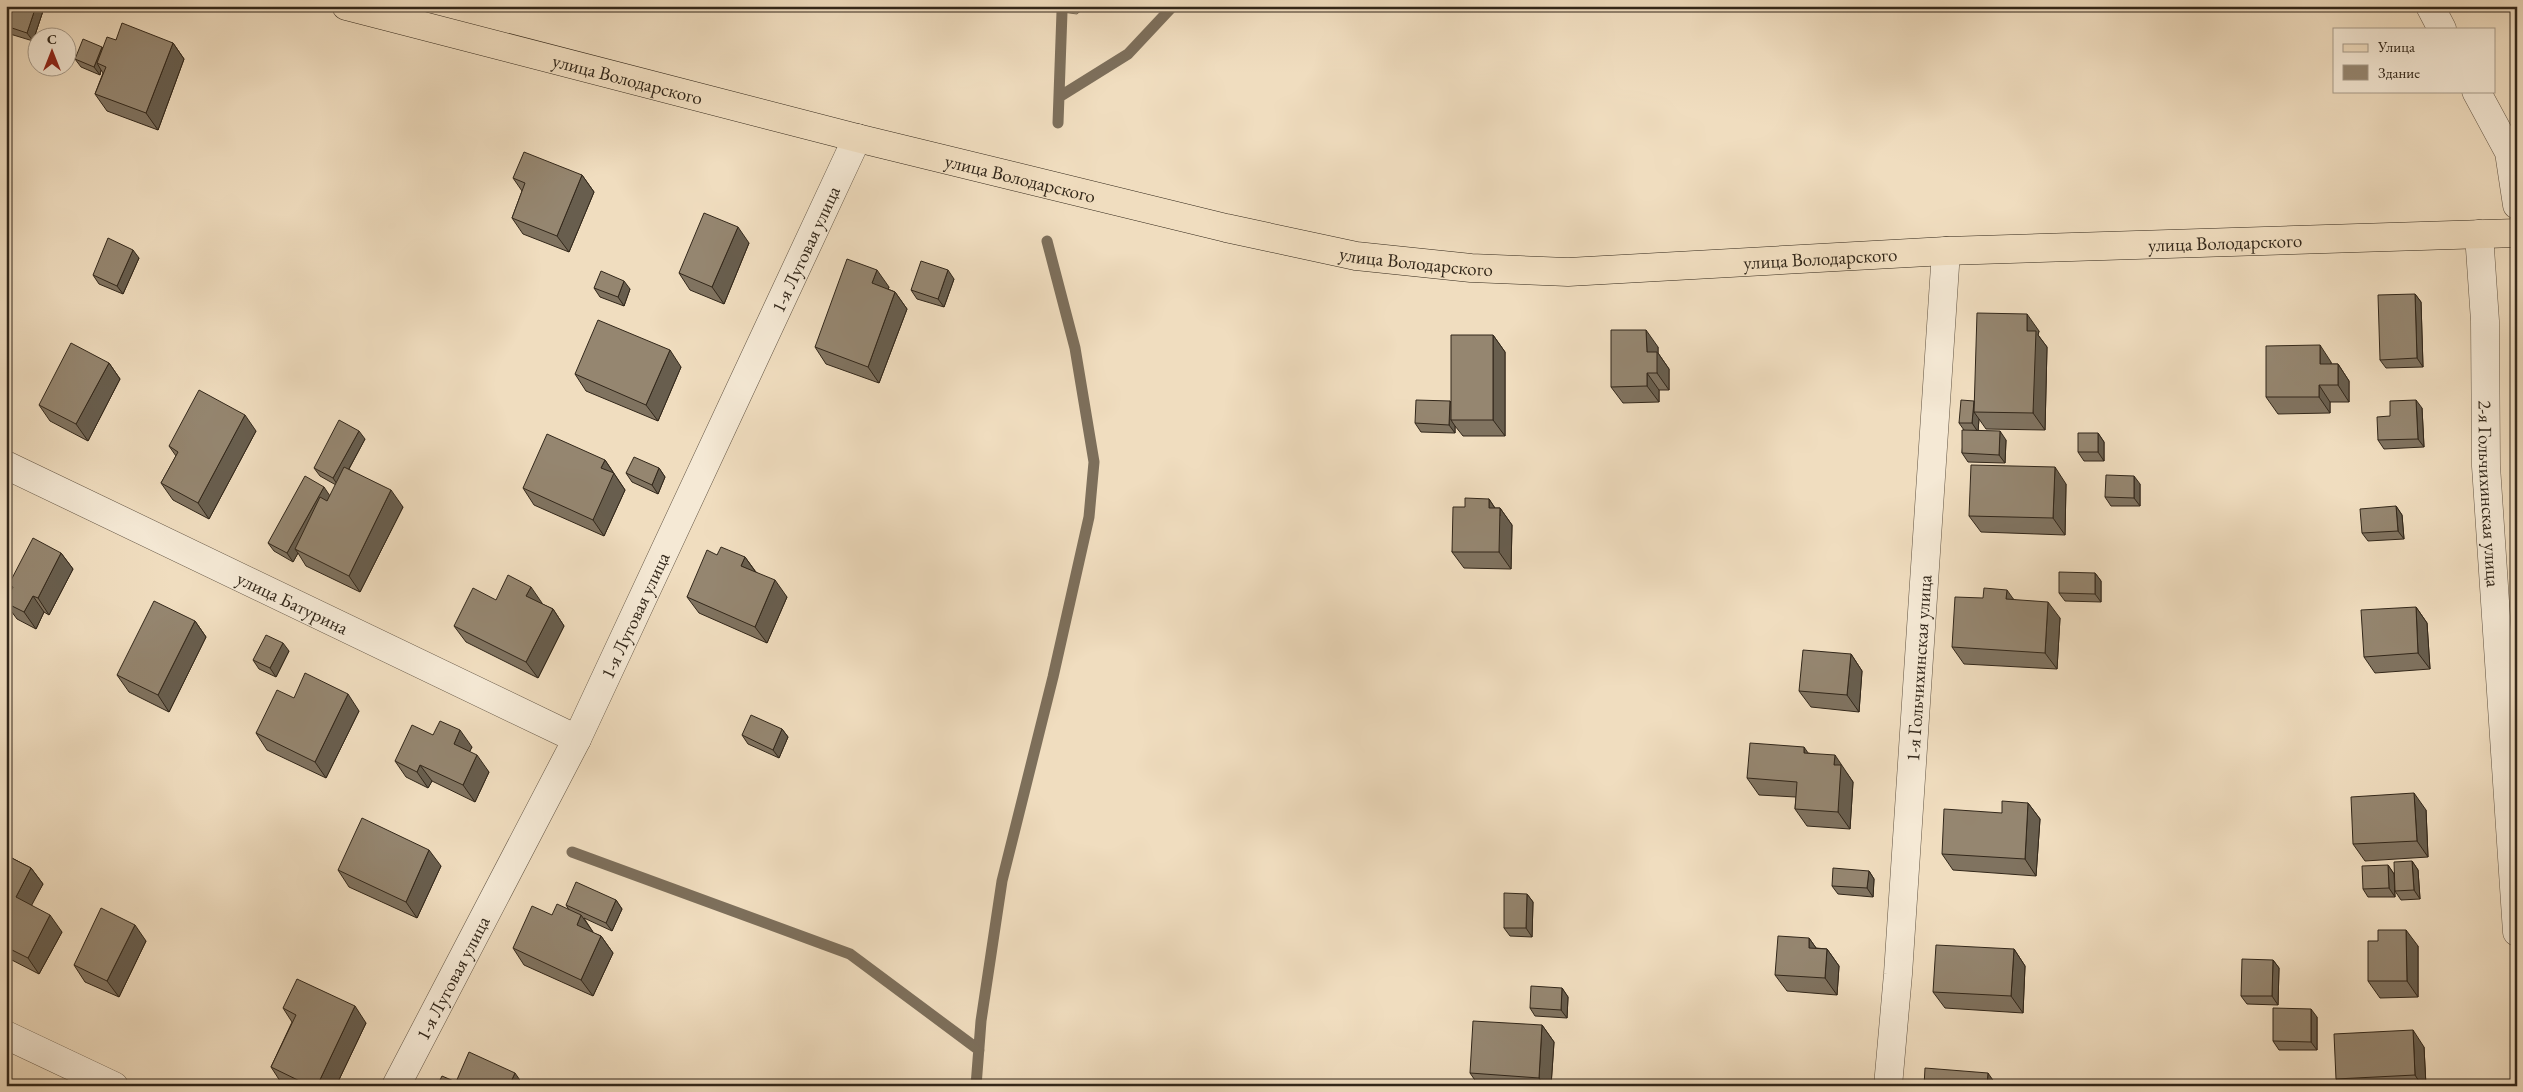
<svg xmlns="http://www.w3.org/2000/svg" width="2523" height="1092" viewBox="0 0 2523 1092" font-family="'EB Garamond',serif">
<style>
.water{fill:#af9f87;stroke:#7d6f5b}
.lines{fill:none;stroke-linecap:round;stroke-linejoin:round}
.stream{stroke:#7d6f5b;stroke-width:11}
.minor-casing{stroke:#625443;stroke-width:29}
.major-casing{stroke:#32271a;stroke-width:29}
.minor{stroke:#f5e9d5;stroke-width:28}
.major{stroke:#f0ddbf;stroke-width:28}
.wall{fill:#807360;stroke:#32271a}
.shaded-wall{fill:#685e4e;stroke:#32271a}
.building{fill:#958670;stroke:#32271a}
.labels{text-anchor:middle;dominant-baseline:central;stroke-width:4.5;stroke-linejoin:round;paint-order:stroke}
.street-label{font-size:19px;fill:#32271a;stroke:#f5e9d5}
</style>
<rect width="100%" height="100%" fill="#f0ddbf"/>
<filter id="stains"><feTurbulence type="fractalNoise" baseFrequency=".004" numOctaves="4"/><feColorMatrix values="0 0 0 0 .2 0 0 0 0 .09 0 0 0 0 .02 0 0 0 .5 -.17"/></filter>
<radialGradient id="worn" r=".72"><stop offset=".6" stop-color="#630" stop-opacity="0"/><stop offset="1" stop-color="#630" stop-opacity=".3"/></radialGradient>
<path class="water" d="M1017,6H1086L1077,14Z"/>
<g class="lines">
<path class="stream" d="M1059,97L1128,54L1173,6
M1058,123L1062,12
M572,852L850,954L979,1050
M976,1086L981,1021L1002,881L1053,677L1089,517L1094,462L1075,348L1047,241"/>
<g class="minor-casing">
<g id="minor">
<path d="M2430,6L2442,29"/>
<path d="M2476,91L2509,152L2517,205"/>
<path id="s1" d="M2479,234L2485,321L2486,466L2517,932"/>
<path id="s2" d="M6,465L577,739"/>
<path d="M6,1035L114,1086"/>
<path id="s3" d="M396,1086L577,739L857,138"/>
<path id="s4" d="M1888,1086L1898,974L1946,251"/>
</g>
</g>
<g class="major-casing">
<g id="major">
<path id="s5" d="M346,6L857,138L1226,228L1356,256L1471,268L1568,272L1946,251L2517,233"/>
</g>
</g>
<use href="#minor" class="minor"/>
<use href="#major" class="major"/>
</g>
<path class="wall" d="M11,6H40L43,11L33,41L10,34L6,28V19Z
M116,40L173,43L184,59L158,130L107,111L95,94L103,73L101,70L100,75L81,67L75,59L102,48Z
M582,175L594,192L569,252L523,234L512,218L522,191L513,178Z
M749,243L724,304L690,290L679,273Z
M139,258L123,294L99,284L93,275Z
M954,279L944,307L917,299L911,290Z
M889,287L888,289L895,292L907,309L879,383L826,364L815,347Z
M594,288L630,289L624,306L600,297Z
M2415,294L2421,302L2423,367L2386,368L2380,360Z
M2039,331L2038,335L2047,347L2045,430L1986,429L1979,419L1978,430L2006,440L2005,463L1968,462L1962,453L1964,430L1959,423L1974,402Z
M1493,335L1505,352V436H1463L1455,426V433L1421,432L1415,423L1450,401L1451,404Z
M1658,347V353L1669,369V390H1659V402L1623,403L1611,387Z
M2331,362V364H2338L2349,381V402H2330V413L2278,414L2266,397Z
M109,363L120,379L88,441L50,421L39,405Z
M681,367L658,421L586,391L575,374Z
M2422,408L2424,447L2384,449L2378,440L2390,416Z
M256,431L209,519L173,500L161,483L176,456L169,446Z
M2098,433L2104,442V461H2084L2078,452Z
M365,439L349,469L403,507L360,592L306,566L298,553L293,562L274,551L268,543L330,496L336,485L320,476L314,468Z
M605,460L625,490L604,536L534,505L523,488Z
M659,468L665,477L658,494L632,482L626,473Z
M2066,484L2065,535L1981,532L1969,516Z
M2140,484V506H2111L2105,497Z
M1489,499L1495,508H1500L1512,525L1511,569L1464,568L1452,552L1465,507Z
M2396,506L2402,515L2404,539L2368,541L2362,533Z
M61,553L73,569L49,615L44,612L36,629L17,619L6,604V600L12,588L9,584Z
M717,555L745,557L756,572L787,597L767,643L699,613L687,597Z
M2095,573L2101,581V602L2065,601L2059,593Z
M2013,599L2060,618L2057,669L1964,664L1952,647Z
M496,600L542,603V604L553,609L564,626L538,678L466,642L454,626Z
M2416,607L2427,623L2430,669L2375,673L2364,657Z
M195,621L206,637L169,712L129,692L117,675Z
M289,651L276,677L259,669L253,660Z
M1851,654L1862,671L1859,712L1811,707L1799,691Z
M294,698L359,711L326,778L267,750L256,733Z
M782,729L788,737L779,758L748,744L742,735Z
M433,735L472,747L469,752L489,772L475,802L432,781L428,788L406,777L395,761Z
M1809,753L1846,772L1853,782L1850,829L1807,826L1795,809L1796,797L1759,795L1747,778Z
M2028,803L2040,819L2036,876L1953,870L1942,854L2002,813Z
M2426,810L2428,857L2365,861L2353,844Z
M6,855L31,868L43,884L31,905L62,932L39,974L6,957Z
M2412,861L2418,870L2420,899L2401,900L2395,891Z
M2388,865L2394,874L2395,897H2368L2363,889Z
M441,866L417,918L349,887L338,870Z
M1869,871L1874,879L1873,897L1838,894L1832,886Z
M1527,894L1533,902L1532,937L1510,936L1504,928Z
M616,900L622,909L612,931L584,918L593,932V933L601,936L613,953L593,996L524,965L513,948L552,915L569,910L566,905Z
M1809,938L1816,948L1827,949L1839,966L1837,995L1787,991L1775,975Z
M146,941L119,997L85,982L74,965Z
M2418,946V997L2380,998L2368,981Z
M2014,949L2025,966L2023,1013L1945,1008L1933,992Z
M2273,960L2279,968L2278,1005L2247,1004L2241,996Z
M1562,988L1568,997L1567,1018L1535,1016L1530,1008Z
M283,1008L366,1023L336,1086H287L282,1084L271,1067L292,1022Z
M2317,1017V1050H2279L2273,1041Z
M1542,1025L1554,1042L1551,1086H1479L1470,1073Z
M2424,1047L2426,1086H2341L2336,1079Z"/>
<path class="shaded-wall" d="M36,6H40L43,11L33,41L27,33Z
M173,43L184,59L158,130L146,113Z
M102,47L107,55L97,63L101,70L100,75L94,67Z
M582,175L594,192L569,252L557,236Z
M738,227L749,243L724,304L712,287Z
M133,250L139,258L123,294L117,286Z
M877,270L889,287L884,300L872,283Z
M948,270L954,279L944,307L938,299Z
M624,281L630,289L624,306L618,297Z
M895,292L907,309L879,383L868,367Z
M2415,294L2421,302L2423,367L2417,358Z
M2027,314L2039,331L2038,335L2047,347L2045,430L2033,413L2027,331Z
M1646,330L1658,347V353L1669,369V390L1657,373L1647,352Z
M1493,335L1505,352V436L1493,420Z
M2320,345L2331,362V381L2320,364Z
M670,350L681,367L658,421L646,405Z
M109,363L120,379L88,441L76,424Z
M2338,364L2349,381V402L2338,385Z
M1647,373L1659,390V402L1647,386Z
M2319,385L2330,402V413L2319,397Z
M2416,400L2422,408L2424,447L2418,439Z
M1450,401L1455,410L1451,420L1455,426V433L1449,425Z
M1974,401L1980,409L1974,412L1979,419L1978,432L1972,423Z
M245,415L256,431L209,519L198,503Z
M359,431L365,439L339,487L333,478Z
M2000,431L2006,440L2005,463L1999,455Z
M2098,433L2104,442V461L2098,452Z
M605,460L625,490L604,536L593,520L601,468Z
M2055,467L2066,484L2065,535L2053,518Z
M659,468L665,477L658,494L652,485Z
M2134,476L2140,484V506L2134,498Z
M324,487L330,496L299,551L295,549L298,553L293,562L287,553Z
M391,490L403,507L360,592L349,576Z
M1489,499L1500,516V508L1512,525L1511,569L1499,552L1489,508Z
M2396,506L2402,515L2404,539L2398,531Z
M61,553L73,569L49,615L38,598Z
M745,557L757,574L741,566Z
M2095,573L2101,581V602L2095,594Z
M775,580L787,597L767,643L755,627Z
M531,587L542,603L538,612L526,596Z
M2007,590L2019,607L2006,599Z
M33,596L44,612L36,629L24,612Z
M2048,602L2060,618L2057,669L2045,653Z
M2416,607L2427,623L2430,669L2418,653Z
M553,609L564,626L538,678L526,662Z
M195,621L206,637L169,712L158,695Z
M283,643L289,651L276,677L270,668Z
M1851,654L1862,671L1859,712L1847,695Z
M348,694L359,711L326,778L315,762Z
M782,729L788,737L779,758L773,750Z
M460,730L472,747L465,761L454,744Z
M1804,747L1815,763L1804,753Z
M477,755L489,772L475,802L463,785Z
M1835,755L1853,782L1850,829L1838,812L1834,765Z
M420,765L432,781L428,788L417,772Z
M2414,793L2426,810L2428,857L2417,841Z
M2028,803L2040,819L2036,876L2025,859Z
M429,850L441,866L417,918L406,902Z
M2412,861L2418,870L2420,899L2414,890Z
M2388,865L2394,874L2395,897L2389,888Z
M31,868L43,884L27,914L16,897Z
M1869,871L1874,879L1873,897L1867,888Z
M1527,894L1533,902L1532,937L1526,928Z
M616,900L622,909L612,931L606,923Z
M50,915L62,932L39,974L28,958Z
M581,915L593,932L588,942L577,925Z
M135,925L146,941L119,997L107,981Z
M2406,930L2418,946V997L2407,981Z
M601,936L613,953L593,996L581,980Z
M1809,938L1821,955L1809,948Z
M1827,949L1839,966L1837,995L1825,978Z
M2014,949L2025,966L2023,1013L2011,996Z
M2273,960L2279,968L2278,1005L2272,996Z
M1562,988L1568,997L1567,1018L1561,1010Z
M355,1006L366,1023L336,1086H317Z
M2311,1009L2317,1017V1050L2311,1042Z
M1542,1025L1554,1042L1551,1086H1544L1539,1078Z
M2413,1030L2424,1047L2426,1086H2422L2415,1075Z
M515,1073L524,1086H509Z
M1988,1073L1997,1086H1987Z"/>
<path class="building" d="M11,6H36L27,33L6,26V19Z
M122,23L173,43L146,113L95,94L106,67L97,63L107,37L116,40Z
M83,39L102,47L94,67L75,59Z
M524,152L582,175L557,236L512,218L525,183L513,178Z
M704,213L738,227L712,287L679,273Z
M108,238L133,250L117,286L93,275Z
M847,259L877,270L872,283L895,292L868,367L815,347Z
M921,261L948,270L938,299L911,290Z
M601,271L624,281L618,297L594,288Z
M2415,294L2417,358L2380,360L2378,295Z
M1977,313L2027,314V331H2036L2033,413L1974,412Z
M598,320L670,350L646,405L575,374Z
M1611,330H1646L1647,352H1657V373H1647V386L1611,387Z
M1451,335H1493V420H1451Z
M71,343L109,363L76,424L39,405Z
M2320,345V364H2338V385H2319V397H2266V346Z
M199,390L245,415L198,503L161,483L178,452L169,446Z
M1416,400L1450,401L1449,425L1415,423Z
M1961,400L1974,401L1972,423H1959Z
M2416,400L2418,439L2378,440L2377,417L2390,416V401Z
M339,420L359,431L333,478L314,468Z
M1962,430L2000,431L1999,455L1962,453Z
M2078,433H2098V452H2078Z
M547,434L605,460L601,468L614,473L593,520L523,488Z
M634,457L659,468L652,485L626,473Z
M1971,465L2055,467L2053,518L1969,516Z
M344,467L391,490L349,576L295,549L320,497L327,501Z
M2106,475L2134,476V498L2105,497Z
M305,476L324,487L287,553L268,543Z
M1465,498L1489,499V508H1500L1499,552H1452L1453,507H1465Z
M2396,506L2398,531L2362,533L2360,509Z
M33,538L61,553L38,598L33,596L24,612L6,603V600L13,587L9,584Z
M721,547L745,557L741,566L775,580L755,627L687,597L707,550L717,555Z
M2059,572L2095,573V594L2059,593Z
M508,575L531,587L526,596L553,609L526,662L454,626L473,588L496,600Z
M1984,588L2007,590L2006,599L2048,602L2045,653L1952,647L1955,597L1983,598Z
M154,601L195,621L158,695L117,675Z
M2416,607L2418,653L2364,657L2361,610Z
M266,635L283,643L270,668L253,660Z
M1803,650L1851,654L1847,695L1799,691Z
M305,673L348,694L315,762L256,733L277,690L294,698Z
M751,715L782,729L773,750L742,735Z
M440,721L460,730L454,744L477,755L463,785L420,765L417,772L395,761L412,725L433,735Z
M1750,743L1804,747V753L1835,755L1834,765H1841L1838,812L1795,809L1797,782L1747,778Z
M2414,793L2417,841L2353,844L2351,797Z
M2002,801L2028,803L2025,859L1942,854L1944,809L2002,813Z
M362,818L429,850L406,902L338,870Z
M6,855L31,868L16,897L50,915L28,958L6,947Z
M2412,861L2414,890L2395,891L2394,862Z
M2388,865L2389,888L2363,889L2362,866Z
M1833,868L1869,871L1867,888L1832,886Z
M576,882L616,900L606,923L566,905Z
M1504,893L1527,894L1526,928H1504Z
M557,904L581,915L577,925L601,936L581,980L513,948L532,906L552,915Z
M101,908L135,925L107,981L74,965Z
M2378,930H2406L2407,981H2368V941H2378Z
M1778,936L1809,938V948L1827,949L1825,978L1775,975Z
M1936,945L2014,949L2011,996L1933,992Z
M2242,959L2273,960L2272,996H2241Z
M297,979L355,1006L317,1086H310L271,1067L296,1015L283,1008Z
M1531,986L1562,988L1561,1010L1530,1008Z
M2273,1008L2311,1009V1042L2273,1041Z
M1473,1021L1542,1025L1539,1078L1470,1073Z
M2413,1030L2415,1075L2336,1079L2334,1034Z
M469,1052L515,1073L509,1086H437L442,1076L456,1082Z
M1925,1068L1988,1073L1987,1086H1924Z"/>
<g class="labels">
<g class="street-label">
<text stroke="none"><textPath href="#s5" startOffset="291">улица Володарского</textPath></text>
<text stroke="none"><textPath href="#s5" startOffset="696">улица Володарского</textPath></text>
<text stroke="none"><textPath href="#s5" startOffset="1911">улица Володарского</textPath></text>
<text stroke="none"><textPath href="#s3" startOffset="932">1-я Луговая улица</textPath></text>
<text stroke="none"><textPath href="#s5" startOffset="1506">улица Володарского</textPath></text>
<text stroke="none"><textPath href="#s5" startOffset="1101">улица Володарского</textPath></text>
<text stroke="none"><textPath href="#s1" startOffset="260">2-я Гольчихинская улица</textPath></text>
<text stroke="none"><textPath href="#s2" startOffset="318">улица Батурина</textPath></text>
<text stroke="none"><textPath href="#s3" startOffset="528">1-я Луговая улица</textPath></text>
<text stroke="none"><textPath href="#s4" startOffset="419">1-я Гольчихинская улица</textPath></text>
<text stroke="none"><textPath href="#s3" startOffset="122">1-я Луговая улица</textPath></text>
</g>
</g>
<rect width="2523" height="1092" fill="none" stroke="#f0ddbf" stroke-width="25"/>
<rect x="8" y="8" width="2508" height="1077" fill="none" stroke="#32271a" stroke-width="2.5"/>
<rect x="12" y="12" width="2498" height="1067" fill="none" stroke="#32271a"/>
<rect x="2333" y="28" width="162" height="65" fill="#f5e9d5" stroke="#a79b8a"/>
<rect x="2343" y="44" width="25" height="8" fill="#f0ddbf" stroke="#a79b8a"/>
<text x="2378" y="52" font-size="15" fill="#32271a">Улица</text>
<rect x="2343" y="65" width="25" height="15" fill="#958670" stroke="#a79b8a"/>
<text x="2378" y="78" font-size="15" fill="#32271a">Здание</text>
<g transform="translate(52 52)"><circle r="24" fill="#f5e9d5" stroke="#a79b8a"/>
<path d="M0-4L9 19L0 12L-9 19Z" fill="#8f2418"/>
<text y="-8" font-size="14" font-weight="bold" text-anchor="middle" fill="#32271a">С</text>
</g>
<rect width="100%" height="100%" filter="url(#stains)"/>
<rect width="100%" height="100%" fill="url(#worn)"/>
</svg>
